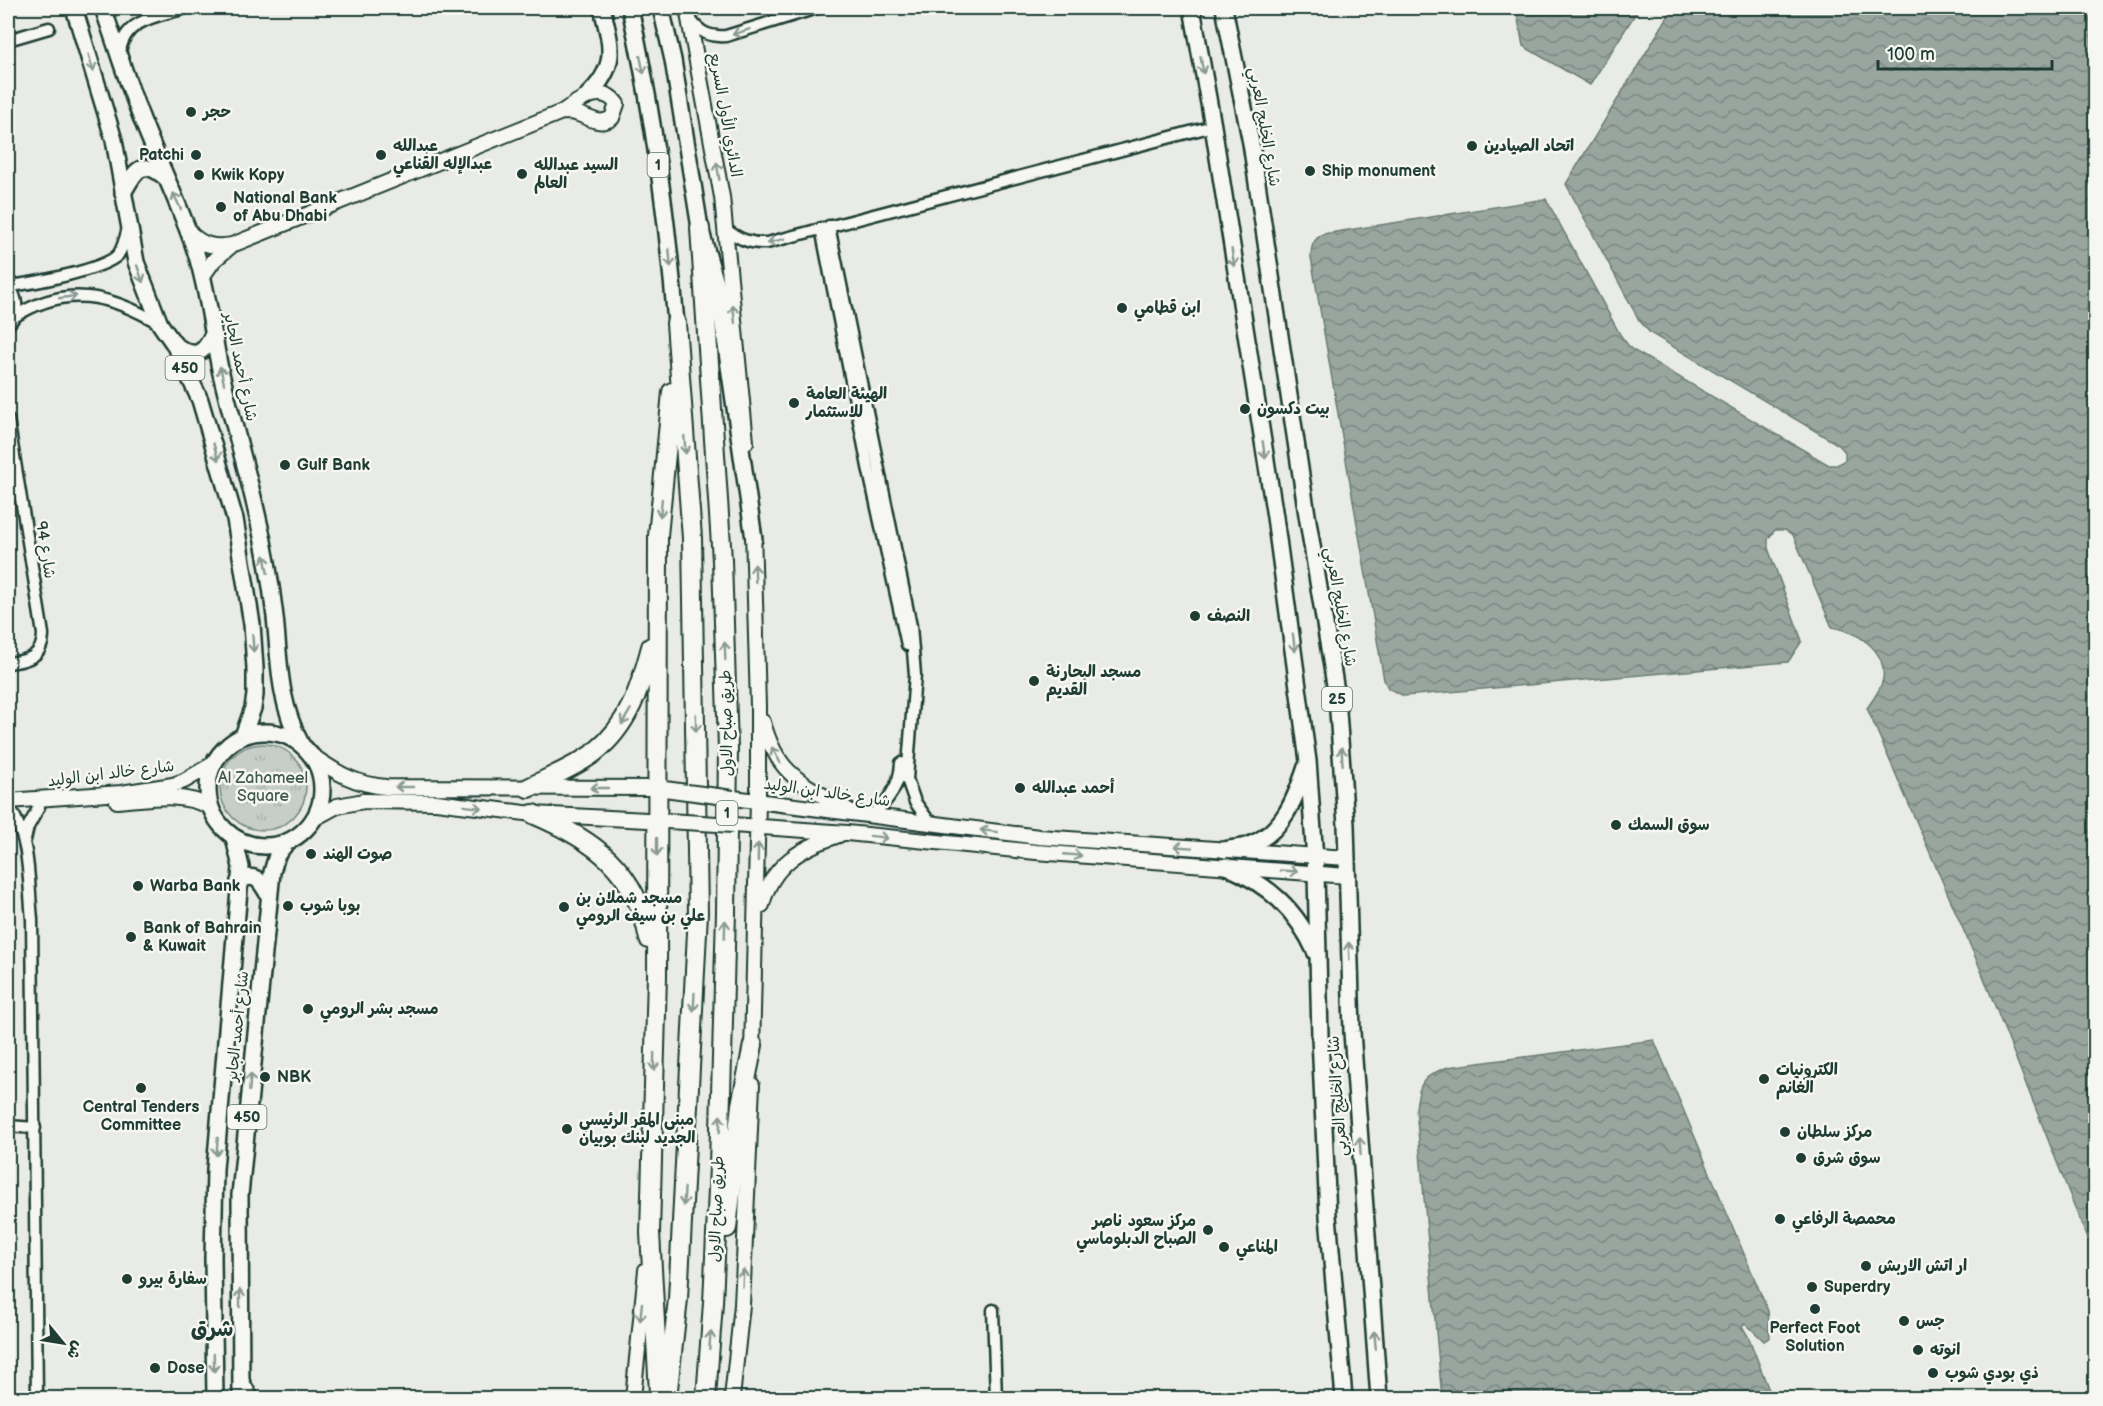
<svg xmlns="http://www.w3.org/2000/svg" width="2103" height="1406" viewBox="0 0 2103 1406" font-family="'Balsamiq Sans','Playpen Sans Arabic',sans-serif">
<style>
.cemetery{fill:url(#cemetery-stones);stroke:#73867e;stroke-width:1.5}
.park{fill:url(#park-tufts);stroke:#73867e;stroke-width:1.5}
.water{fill:url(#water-waves);stroke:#687c75;stroke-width:1.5}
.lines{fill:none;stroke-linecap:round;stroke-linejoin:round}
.street-casing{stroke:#1f3d34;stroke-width:15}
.secondary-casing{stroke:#1f3d34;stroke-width:18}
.primary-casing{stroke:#1f3d34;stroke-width:20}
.highway-casing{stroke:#1f3d34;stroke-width:22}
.street{stroke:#f6f6f2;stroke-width:10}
.secondary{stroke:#f6f6f2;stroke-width:14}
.primary{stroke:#f6f6f2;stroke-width:15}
.highway{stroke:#f6f6f2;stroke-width:18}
.secondary-bridge-casing{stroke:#1f3d34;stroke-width:18;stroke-linecap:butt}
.secondary-bridge{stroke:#f6f6f2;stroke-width:14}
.oneway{stroke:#8a9a93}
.poi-dot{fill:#1f3d34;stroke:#f6f6f2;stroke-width:2}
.labels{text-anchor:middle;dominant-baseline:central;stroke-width:5;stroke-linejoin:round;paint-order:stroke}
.shield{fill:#f6f6f2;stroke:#60746d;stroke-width:1.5}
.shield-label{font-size:15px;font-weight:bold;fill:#1f3d34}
.poi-label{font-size:16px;font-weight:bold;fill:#1f3d34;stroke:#f6f6f2;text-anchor:start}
.street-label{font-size:16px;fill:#1f3d34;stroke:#f6f6f2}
.park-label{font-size:16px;fill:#415a52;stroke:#f6f6f2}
.district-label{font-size:22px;font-weight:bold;fill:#1f3d34;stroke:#f6f6f2}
</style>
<defs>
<pattern id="cemetery-stones" width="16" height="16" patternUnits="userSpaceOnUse" patternTransform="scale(1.5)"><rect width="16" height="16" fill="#c7cec9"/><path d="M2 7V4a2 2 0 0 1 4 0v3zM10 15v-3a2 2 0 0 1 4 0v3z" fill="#aab2ad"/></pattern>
<pattern id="park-tufts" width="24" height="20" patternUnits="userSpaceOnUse" patternTransform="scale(1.5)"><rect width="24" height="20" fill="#c7cec9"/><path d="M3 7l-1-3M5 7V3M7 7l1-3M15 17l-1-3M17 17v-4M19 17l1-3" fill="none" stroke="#aab2ad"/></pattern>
<pattern id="water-waves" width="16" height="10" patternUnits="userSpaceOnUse" patternTransform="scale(1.5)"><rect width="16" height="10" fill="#99a6a0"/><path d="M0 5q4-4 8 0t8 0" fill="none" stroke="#7c8883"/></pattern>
</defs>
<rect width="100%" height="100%" fill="#e9ebe7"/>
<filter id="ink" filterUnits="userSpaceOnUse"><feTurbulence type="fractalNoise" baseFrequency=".0167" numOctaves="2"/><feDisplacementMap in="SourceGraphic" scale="12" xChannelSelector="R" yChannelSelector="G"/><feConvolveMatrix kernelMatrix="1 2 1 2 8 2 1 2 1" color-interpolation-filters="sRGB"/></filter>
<g filter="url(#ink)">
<path class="cemetery" d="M8,924L10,932L12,1046L8,1048Z"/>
<path class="park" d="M220 787a43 43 0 1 1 86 0a43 43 0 1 1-86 0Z"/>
<path class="water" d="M1516,8H1639L1590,85L1523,46Z
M1673,8H2095V1242L2089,1243L1980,968L1867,708C1873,700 1881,689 1883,679C1887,649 1856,631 1832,627L1793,535L1785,530H1775L1768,539V548L1802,641L1788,662L1404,696L1388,688L1384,680L1311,257C1311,246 1313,240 1323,234L1546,199L1621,336L1631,349L1829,465H1837L1845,460V452L1839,445L1650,333L1639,320L1566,184Z
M1654,1040L1768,1311L1770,1337L1764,1341L1745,1323L1742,1326L1749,1338L1772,1398H1442L1416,1108C1419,1082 1423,1076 1448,1067Z"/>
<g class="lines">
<g class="street-casing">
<path id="street" d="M691,20C700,33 710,37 726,36L817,8
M8,40L49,28
M120,53C123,19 159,16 186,8
M829,226L911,626L915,675L907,779L915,802L931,824
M821,228L868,467L907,645
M725,229C739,239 750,244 767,243L1213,126
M8,285C18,298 20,313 8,325
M8,286C31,284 103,270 118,255C123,248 126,236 128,228
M14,317C65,284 110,294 160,324
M8,419L43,634C43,657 27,661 8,663
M11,810C31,842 28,882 32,919L37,1398
M870,816C888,802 900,786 901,763
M25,840L28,827L39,807
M8,1126L35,1128
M993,1310L996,1398
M242,1378L253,1398"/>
</g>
<g class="secondary-casing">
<path id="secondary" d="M687,8L722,197L746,442
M190,233C203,246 215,248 232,245L562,112C579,101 601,82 617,104L612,118C599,126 591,118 578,114C573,112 567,112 562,112
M202,277L214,260L232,245
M763,722C778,777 803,783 848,810
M311,755C337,773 354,784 386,787L657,788L687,792
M733,798L1039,837L1347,858
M8,801L121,793L173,785L184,781L213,764
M117,801C148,799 181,791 210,807
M313,819L337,806L364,801L436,802L533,814L685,822
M733,825L847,833L1036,852L1347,876
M762,905C772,864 801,848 839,835
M752,1053L758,801V706L753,530
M633,1398L646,1270
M732,1398L742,1305L752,1085"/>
</g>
<g class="primary-casing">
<path id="primary" d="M74,8L114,140L136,262L160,324L174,344L200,400L235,519L252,624L255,668V695L253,708L243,736
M103,8C117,48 129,88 145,127C162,170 182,210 196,253C208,291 212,330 220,369C231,417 246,465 257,514C265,547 271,583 275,617C280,665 278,699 301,744
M630,8C653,112 667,217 676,323
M661,8L673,60L700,228L718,290L754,539
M1192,8L1213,126L1275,517L1308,761L1316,873L1320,1037L1328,1216L1344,1398
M1224,8L1251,143L1307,515L1337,697L1346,825L1352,1032L1379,1398
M588,95C619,65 611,45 602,8
M123,193C135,171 142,157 166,178
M174,344C194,359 203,356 213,334
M208 789a57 57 0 1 1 114 0a57 57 0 1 1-114 0Z
M1225,850C1232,848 1241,848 1249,845C1283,833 1296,797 1306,767
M1226,866C1269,885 1296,909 1316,953
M239,881C256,871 261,882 269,896
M215,1398L213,1258L215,1169L241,867L234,838
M241,1398L240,1195L272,872L277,855L287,842"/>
</g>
<g class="highway-casing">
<path id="highway" d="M700,228L722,560L728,749L726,912L719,1166L713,1303L706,1398
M528,788C549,777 576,767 595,752C629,725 640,688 651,647
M533,814C595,840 636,870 649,939
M727,1228L741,1105L753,1045
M659,1393L650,1233L657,976L658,536L672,392
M667,1398L678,1299L698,913L692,538L676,323"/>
</g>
<use href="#street" class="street"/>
<use href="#secondary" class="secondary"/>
<use href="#primary" class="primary"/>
<use href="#highway" class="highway"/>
<g class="secondary-bridge-casing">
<path id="secondary-bridge" d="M687,792L733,798
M685,822L733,825"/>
</g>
<use href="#secondary-bridge" class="secondary-bridge"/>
</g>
<defs><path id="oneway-shaft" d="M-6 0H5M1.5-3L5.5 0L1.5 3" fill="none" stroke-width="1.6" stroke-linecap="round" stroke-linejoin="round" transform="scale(1.5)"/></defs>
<g class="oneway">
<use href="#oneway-shaft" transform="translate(741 32) rotate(162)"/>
<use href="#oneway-shaft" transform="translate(91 63) rotate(74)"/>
<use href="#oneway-shaft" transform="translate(642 65) rotate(78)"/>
<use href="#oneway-shaft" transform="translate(1202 65) rotate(80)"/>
<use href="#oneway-shaft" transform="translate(718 171) rotate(-99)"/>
<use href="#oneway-shaft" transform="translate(177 201) rotate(-115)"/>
<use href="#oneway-shaft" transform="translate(776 241) rotate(165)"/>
<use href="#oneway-shaft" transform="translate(670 258) rotate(85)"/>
<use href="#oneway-shaft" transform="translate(1233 258) rotate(81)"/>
<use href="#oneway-shaft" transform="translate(140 274) rotate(71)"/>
<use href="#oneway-shaft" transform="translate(68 297) rotate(-8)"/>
<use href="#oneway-shaft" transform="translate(734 314) rotate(-96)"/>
<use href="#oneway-shaft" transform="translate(222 375) rotate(-103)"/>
<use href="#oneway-shaft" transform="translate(685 445) rotate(85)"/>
<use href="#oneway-shaft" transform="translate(1264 450) rotate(81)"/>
<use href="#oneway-shaft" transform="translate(216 452) rotate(73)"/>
<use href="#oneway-shaft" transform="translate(661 508) rotate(96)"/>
<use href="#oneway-shaft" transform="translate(266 564) rotate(-100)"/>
<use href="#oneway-shaft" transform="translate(755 573) rotate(-92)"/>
<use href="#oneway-shaft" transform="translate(253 643) rotate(86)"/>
<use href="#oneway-shaft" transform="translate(1294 643) rotate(83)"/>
<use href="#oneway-shaft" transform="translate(725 651) rotate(-92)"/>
<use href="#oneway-shaft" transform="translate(626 717) rotate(121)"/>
<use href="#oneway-shaft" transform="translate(696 723) rotate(89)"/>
<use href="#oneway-shaft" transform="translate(776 755) rotate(-119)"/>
<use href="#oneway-shaft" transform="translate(1342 756) rotate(-94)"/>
<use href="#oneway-shaft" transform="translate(404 787) rotate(-180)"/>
<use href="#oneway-shaft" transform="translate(599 788) rotate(-180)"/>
<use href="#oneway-shaft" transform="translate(473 807) rotate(7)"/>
<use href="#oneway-shaft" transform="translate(989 831) rotate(-173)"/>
<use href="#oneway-shaft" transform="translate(879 837) rotate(7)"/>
<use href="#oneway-shaft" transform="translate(657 847) rotate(90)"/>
<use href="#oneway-shaft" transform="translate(1183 847) rotate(-176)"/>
<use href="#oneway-shaft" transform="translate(758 852) rotate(-89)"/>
<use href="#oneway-shaft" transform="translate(1073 855) rotate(5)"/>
<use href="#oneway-shaft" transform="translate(1289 871) rotate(4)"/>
<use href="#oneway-shaft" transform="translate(725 929) rotate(-88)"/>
<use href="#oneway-shaft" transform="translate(1349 951) rotate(-92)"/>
<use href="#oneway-shaft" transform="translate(694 1002) rotate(93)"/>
<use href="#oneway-shaft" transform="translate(654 1062) rotate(91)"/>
<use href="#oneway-shaft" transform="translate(250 1082) rotate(-85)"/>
<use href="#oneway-shaft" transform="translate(720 1124) rotate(-88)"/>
<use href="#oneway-shaft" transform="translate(1360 1146) rotate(-94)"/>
<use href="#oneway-shaft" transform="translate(217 1147) rotate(95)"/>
<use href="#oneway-shaft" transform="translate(684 1197) rotate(94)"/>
<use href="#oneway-shaft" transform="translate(743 1278) rotate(-87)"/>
<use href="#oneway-shaft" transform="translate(240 1298) rotate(-90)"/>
<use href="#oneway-shaft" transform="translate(641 1312) rotate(96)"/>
<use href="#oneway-shaft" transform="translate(710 1340) rotate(-86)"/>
<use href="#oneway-shaft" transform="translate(1375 1340) rotate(-95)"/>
<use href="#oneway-shaft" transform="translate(214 1363) rotate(89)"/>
</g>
</g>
<g class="poi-dot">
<circle cx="191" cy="112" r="6"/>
<circle cx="1472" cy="146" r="6"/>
<circle cx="196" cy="155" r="6"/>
<circle cx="381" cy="155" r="6"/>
<circle cx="1310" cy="171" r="6"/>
<circle cx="522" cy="174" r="6"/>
<circle cx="199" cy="175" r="6"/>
<circle cx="221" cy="207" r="6"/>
<circle cx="1122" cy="308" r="6"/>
<circle cx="794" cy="403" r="6"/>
<circle cx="1245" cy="409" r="6"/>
<circle cx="285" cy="465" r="6"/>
<circle cx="1195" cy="616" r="6"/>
<circle cx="1034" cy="681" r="6"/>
<circle cx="1020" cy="788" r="6"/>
<circle cx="1616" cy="825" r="6"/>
<circle cx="311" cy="854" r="6"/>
<circle cx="138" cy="886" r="6"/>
<circle cx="288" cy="906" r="6"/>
<circle cx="564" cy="907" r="6"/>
<circle cx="131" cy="937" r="6"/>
<circle cx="308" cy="1009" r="6"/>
<circle cx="265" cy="1077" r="6"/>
<circle cx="1764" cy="1079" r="6"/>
<circle cx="141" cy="1088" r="6"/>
<circle cx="567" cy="1129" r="6"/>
<circle cx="1785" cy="1132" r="6"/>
<circle cx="1801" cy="1158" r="6"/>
<circle cx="1780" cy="1219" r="6"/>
<circle cx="1208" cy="1230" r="6"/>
<circle cx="1224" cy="1247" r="6"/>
<circle cx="1866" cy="1266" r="6"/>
<circle cx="127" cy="1279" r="6"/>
<circle cx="1812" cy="1287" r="6"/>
<circle cx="1815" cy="1309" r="6"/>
<circle cx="1904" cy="1321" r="6"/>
<circle cx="1918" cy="1350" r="6"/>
<circle cx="155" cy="1368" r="6"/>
<circle cx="1933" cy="1373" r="6"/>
</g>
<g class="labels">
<g class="shield">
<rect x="647.5" y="153" width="21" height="24" rx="4.5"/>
<rect x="165.5" y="356" width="39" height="24" rx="4.5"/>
<rect x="1322" y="687" width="30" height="24" rx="4.5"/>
<rect x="716.5" y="801" width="21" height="24" rx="4.5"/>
<rect x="227.5" y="1105" width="39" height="24" rx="4.5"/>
</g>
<g class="shield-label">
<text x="658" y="165">1</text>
<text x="185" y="368">450</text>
<text x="1337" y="699">25</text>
<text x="727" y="813">1</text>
<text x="247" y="1117">450</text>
</g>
<g class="poi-label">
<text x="203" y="112">حجر</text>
<text x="393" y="146">عبدالله<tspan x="393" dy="18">عبدالإله القناعي</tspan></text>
<text x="1484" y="146">اتحاد الصيادين</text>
<text x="184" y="155" text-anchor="end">Patchi</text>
<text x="534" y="165">السيد عبدالله<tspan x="534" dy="18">العالم</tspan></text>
<text x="1322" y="171">Ship monument</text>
<text x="211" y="175">Kwik Kopy</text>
<text x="233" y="198">National Bank<tspan x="233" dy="18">of Abu Dhabi</tspan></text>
<text x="1134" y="308">ابن قطامي</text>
<text x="806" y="394">الهيئة العامة<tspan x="806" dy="18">للاستثمار</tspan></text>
<text x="1257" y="409">بيت دكسون</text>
<text x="297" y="465">Gulf Bank</text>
<text x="1207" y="616">النصف</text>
<text x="1046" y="672">مسجد البحارنة<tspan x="1046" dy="18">القديم</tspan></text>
<text x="1032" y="788">أحمد عبدالله</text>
<text x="1628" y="825">سوق السمك</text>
<text x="323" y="854">صوت الهند</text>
<text x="150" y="886">Warba Bank</text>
<text x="576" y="898">مسجد شملان بن<tspan x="576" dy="18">علي بن سيف الرومي</tspan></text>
<text x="300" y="906">بوبا شوب</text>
<text x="143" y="928">Bank of Bahrain<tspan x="143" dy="18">&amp; Kuwait</tspan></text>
<text x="320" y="1009">مسجد بشر الرومي</text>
<text x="1776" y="1070">الكترونيات<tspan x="1776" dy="18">الغانم</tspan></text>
<text x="277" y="1077">NBK</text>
<text x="141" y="1107" text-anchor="middle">Central Tenders<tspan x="141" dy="18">Committee</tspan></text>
<text x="579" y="1120">مبنى المقر الرئيسي<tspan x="579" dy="18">الجديد لبنك بوبيان</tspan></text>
<text x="1797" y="1132">مركز سلطان</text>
<text x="1813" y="1158">سوق شرق</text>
<text x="1792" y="1219">محمصة الرفاعي</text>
<text x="1196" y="1221" text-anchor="end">مركز سعود ناصر<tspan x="1196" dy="18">الصباح الدبلوماسي</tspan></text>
<text x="1236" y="1247">المناعي</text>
<text x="1878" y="1266">ار اتش الاربش</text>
<text x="139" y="1279">سفارة بيرو</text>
<text x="1824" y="1287">Superdry</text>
<text x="1916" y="1321">جس</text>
<text x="1815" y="1328" text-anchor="middle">Perfect Foot<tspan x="1815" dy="18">Solution</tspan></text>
<text x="1930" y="1350">انوته</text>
<text x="167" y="1368">Dose</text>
<text x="1945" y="1373">ذي بودي شوب</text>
</g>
<g class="street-label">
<text transform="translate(725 115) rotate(80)">الدائري الأول السريع</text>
<text transform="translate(1264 127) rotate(80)">شارع الخليج العربي</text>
<text transform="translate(240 367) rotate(78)">شارع أحمد الجابر</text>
<text transform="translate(45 550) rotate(81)">شارع 94</text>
<text transform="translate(1340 607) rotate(80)">شارع الخليج العربي</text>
<text transform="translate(727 723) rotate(-91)">طريق صباح الاول</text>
<text transform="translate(111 774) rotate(-7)">شارع خالد ابن الوليد</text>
<text transform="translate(827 793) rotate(8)">شارع خالد ابن الوليد</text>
<text transform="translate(238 1026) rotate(-84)">شارع أحمد الجابر</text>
<text transform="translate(1338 1096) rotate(-94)">شارع الخليج العربي</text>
<text transform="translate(717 1209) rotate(-88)">طريق صباح الاول</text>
</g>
<g class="park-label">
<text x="263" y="778">Al Zahameel<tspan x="263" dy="18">Square</tspan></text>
</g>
<g class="district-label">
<text x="212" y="1329">شرق</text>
</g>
</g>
<rect width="2103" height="1406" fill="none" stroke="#f6f6f2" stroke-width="30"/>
<rect x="15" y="15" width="2073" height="1376" fill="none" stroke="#1f3d34" stroke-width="2" filter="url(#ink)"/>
<g transform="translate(63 1343) rotate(120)" stroke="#f6f6f2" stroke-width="4.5" paint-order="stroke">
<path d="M0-4.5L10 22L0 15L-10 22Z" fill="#1f3d34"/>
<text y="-9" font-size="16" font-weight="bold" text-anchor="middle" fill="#1f3d34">ش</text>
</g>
<path d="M1878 60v9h174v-9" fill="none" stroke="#1f3d34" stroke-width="3"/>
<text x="1887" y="60" font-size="18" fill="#1f3d34" stroke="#f6f6f2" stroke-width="4.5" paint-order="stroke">100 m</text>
</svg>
